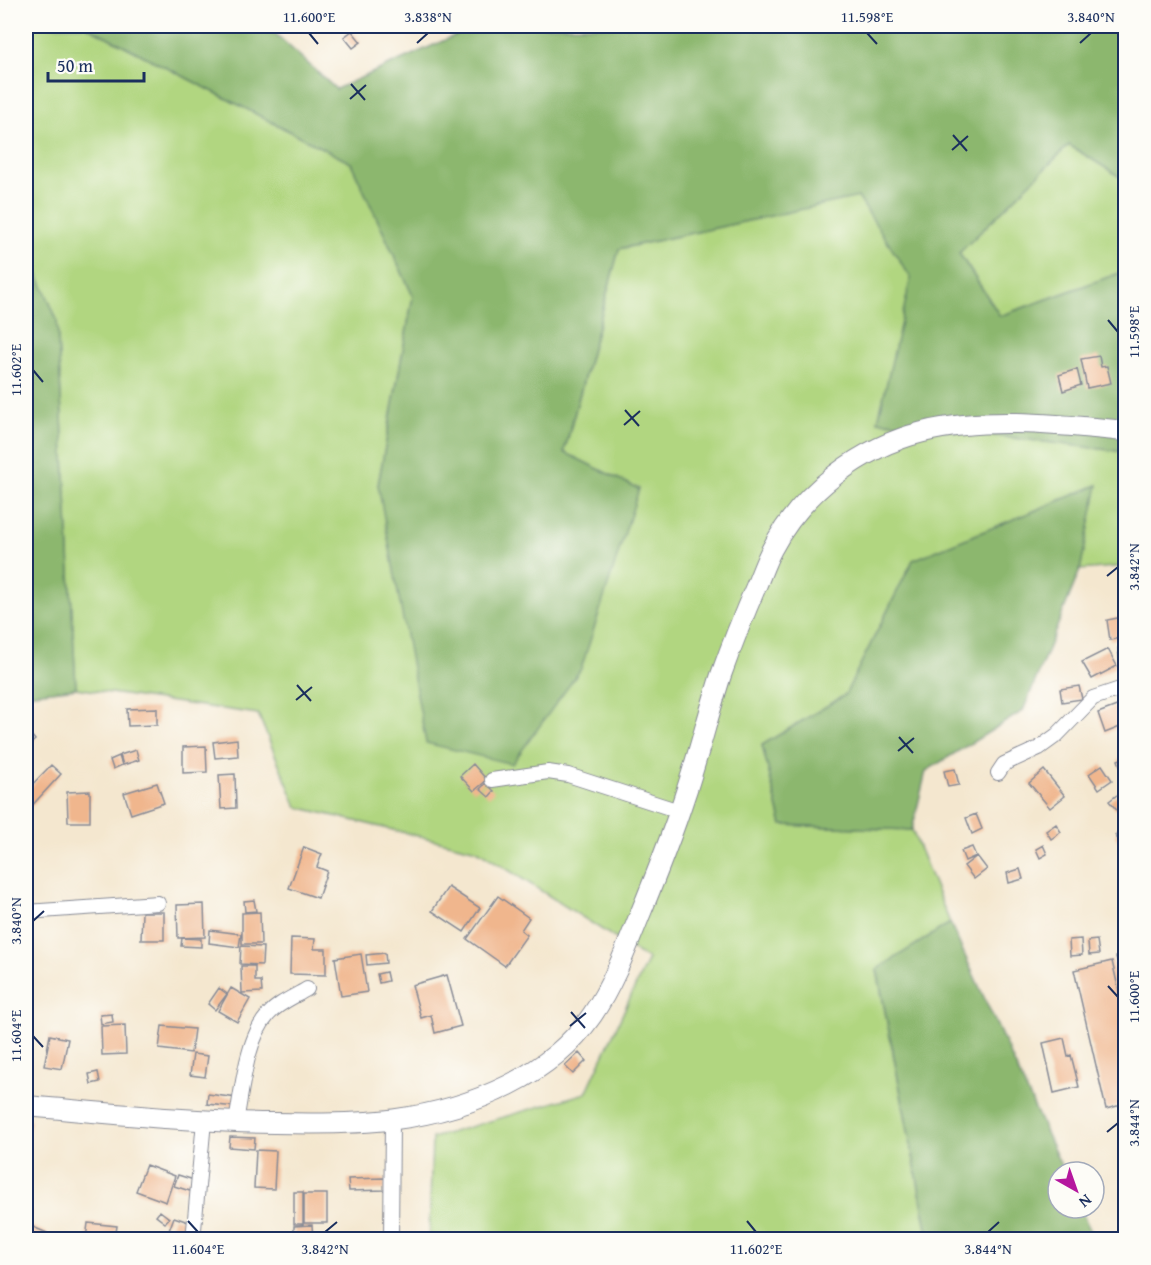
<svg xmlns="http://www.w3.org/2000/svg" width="1151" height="1265" viewBox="0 0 1151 1265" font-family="'Gentium Book Plus',serif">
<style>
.green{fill:#b1d680;stroke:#66826f;stroke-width:1.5}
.forest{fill:#8cb76e;stroke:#547366;stroke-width:1.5}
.building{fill:#f0b68d}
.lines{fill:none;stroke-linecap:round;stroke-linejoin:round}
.street-casing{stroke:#888b96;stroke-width:16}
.secondary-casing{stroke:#888b96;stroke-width:22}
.street{stroke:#fff;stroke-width:14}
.secondary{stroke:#fff;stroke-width:20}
.ticks{fill:none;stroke:#1b2f5e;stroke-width:2}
.neatline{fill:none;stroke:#1b2f5e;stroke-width:2}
.ticks-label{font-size:15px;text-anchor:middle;fill:#1b2f5e}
</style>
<rect width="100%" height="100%" fill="#fdfcf7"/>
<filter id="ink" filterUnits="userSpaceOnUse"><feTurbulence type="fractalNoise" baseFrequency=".0167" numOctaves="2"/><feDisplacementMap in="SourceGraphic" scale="12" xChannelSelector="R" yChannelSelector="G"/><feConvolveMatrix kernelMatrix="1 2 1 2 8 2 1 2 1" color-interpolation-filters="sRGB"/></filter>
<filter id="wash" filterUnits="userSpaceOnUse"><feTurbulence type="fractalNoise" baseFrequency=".008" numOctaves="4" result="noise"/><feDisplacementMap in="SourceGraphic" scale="24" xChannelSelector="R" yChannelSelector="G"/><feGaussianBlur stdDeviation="1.35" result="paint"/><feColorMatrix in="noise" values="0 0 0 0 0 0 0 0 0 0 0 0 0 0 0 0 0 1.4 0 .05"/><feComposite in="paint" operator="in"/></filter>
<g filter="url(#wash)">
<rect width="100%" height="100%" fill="#f4e7cf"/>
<path class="green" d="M26,26H86L351,163L413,296L378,485L639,489L564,453L619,249L858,197L912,278L878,421L1125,452V566L1080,570L1097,485L913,560L845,695L762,745L782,825L912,830L950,923L877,970L929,1239H429L432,1138L586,1093L648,959L477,850L297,807L258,714L76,688L57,320L26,246Z
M1069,145L1125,180V271L1000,316L959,253Z"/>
<path class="forest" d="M86,26H267L336,89L476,26H822L830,28L884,26H1105L1125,42V180L1069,145L959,253L1000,316L1125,271V452L878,421L911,278L858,197L619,249L564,452L639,489L581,669L512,764L426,743L378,485L413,296L351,163Z
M26,246L57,320L76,688L26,694Z
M1098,485L1080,570L1023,711L926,771L912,830L782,825L762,745L845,695L913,560Z
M950,923L1064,1172H1058V1208H1080L1092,1234V1239H929L877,969Z"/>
<g id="blocks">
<path class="building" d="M352,31L361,42L353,48L344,37Z
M1099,356L1101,367L1107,366L1111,383L1087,388L1081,359Z
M1077,369L1081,385L1063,391L1059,375Z
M1123,617L1125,637L1110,640L1107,620Z
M1125,646V665L1120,666L1118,648Z
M1108,649L1117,666L1092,679L1082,662Z
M1079,686L1082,699L1062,702L1060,689Z
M1122,704L1125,713V725L1105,733L1098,713Z
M157,708V725L128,726L127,709Z
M26,729L35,740L26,748Z
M237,739L238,756L215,758L213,742Z
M206,746L207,772L183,773V747Z
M136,750L139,760L123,765L120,755Z
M119,756L122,765L113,769L110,760Z
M1124,758L1125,771L1123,773L1118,760Z
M473,764L487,780L474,791L460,776Z
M51,765L61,774L26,812V791Z
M1102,765L1112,780L1099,789L1089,774Z
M955,769L959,785L948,787L944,771Z
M1044,770L1065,796L1050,808L1029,783Z
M235,774L236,808L221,809L219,775Z
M157,783L164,803L131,814L124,793Z
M486,783L494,791L489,797L480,789Z
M90,791V822H68L67,792Z
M1121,792L1125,797V820L1109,801Z
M976,814L982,829L972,834L966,818Z
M1056,824L1061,832L1051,839L1046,831Z
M1124,829L1125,833V844L1122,846L1115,835Z
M1043,845L1047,854L1040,858L1036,849Z
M304,847L322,854L317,867L327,871L318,898L289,888Z
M972,847L976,856L965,861L961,851Z
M977,856L987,869L974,879L964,866Z
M1020,869L1023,879L1009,883L1007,873Z
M448,887L480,908L464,932L432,911Z
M498,896L529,918L521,930L527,935L505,966L467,939Z
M254,900L256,911L245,912L244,901Z
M204,904L205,937L178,938L177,905Z
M142,912H164V940H141Z
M260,912L261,944H242V913Z
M210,930L241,934L239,947L209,943Z
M182,938L201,939V947L181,946Z
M291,938L315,939L314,949H326V975L290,974Z
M1081,939L1082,955L1070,956L1069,940Z
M1097,940L1099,954L1089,955L1088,941Z
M241,946L263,947L262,965L240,964Z
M385,953L386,963L367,965L366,955Z
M361,954L367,992L341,996L335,958Z
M1125,954V976L1122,977L1116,957Z
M1112,961L1125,1018V1104L1106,1109L1074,970Z
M241,966H255V981H261L262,992L242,993Z
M386,972L388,981L379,983L377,974Z
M447,975L461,1026L435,1033L431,1015L421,1018L412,985Z
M219,988L227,994L215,1010L208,1004Z
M231,988L250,999L237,1022L218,1011Z
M112,1014L113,1022L101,1024L100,1015Z
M125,1025L126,1054L102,1055L101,1026Z
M162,1026L194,1029L191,1053L159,1049Z
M50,1035L68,1039L62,1069L44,1066Z
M1064,1038L1068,1056L1071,1055L1079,1087L1054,1093L1043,1043Z
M579,1053L586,1061L573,1074L565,1066Z
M193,1054L208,1056L205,1077L190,1075Z
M98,1072L100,1082L91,1084L89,1074Z
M208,1094L237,1098L236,1107L207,1104Z
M26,1120L31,1121L28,1131L26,1130Z
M230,1137L255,1138L254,1149L229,1147Z
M256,1150L276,1151L274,1189L254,1188Z
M146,1165L175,1176L166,1202L136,1191Z
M178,1175L194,1180L190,1191L174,1186Z
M385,1178V1190L349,1191L348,1179Z
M294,1192H303V1224H294Z
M304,1194H327V1223H304Z
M26,1209L32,1211L30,1219L26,1217Z
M160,1211L169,1218L165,1223L156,1216Z
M174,1217L194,1224L188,1239H177L167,1236Z
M88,1223L117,1226L115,1239H86Z
M26,1224L47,1233L45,1239H26Z
M312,1225L313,1239H294V1226Z"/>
</g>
</g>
<g filter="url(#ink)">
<use href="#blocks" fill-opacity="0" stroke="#888b96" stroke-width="1.5"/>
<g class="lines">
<g class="street-casing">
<path id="street" d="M998,773L1004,764L1039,748L1057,735L1093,698L1126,687
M492,780L548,772L568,775L679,811
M26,912L158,903
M236,1122C242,1091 246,1039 268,1015C278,1003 294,997 307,989
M193,1240L204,1121
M391,1240L392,1120"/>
</g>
<g class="secondary-casing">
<path id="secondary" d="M26,1106C108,1113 191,1122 274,1123C358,1125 431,1124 509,1085C588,1045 608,995 639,917C655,878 671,838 684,798C698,757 708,715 721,675C732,644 744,614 757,584C762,572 766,560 772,549C802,492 861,447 923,432C985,416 1062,425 1126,431"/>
</g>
<use href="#street" class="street"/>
<use href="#secondary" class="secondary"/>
</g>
</g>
<path class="ticks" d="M309,33L318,44M867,33L877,44M417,43L428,33M1080,43L1091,33M351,84L365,100M350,99L366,85M953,135L967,151M952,150L968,136M1108,320L1118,332M33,370L43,382M625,410L639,426M624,425L640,411M1107,576L1118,567M297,685L311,701M296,700L312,687M899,737L913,753M898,751L914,738M33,921L44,911M1108,986L1118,997M571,1012L585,1028M570,1026L586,1013M33,1036L43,1047M1107,1132L1118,1123M188,1221L198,1232M747,1221L756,1232M325,1232L337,1222M988,1232L999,1222"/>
<rect width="1151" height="1265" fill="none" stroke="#fdfcf7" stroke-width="66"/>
<g transform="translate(1076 1190) rotate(140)"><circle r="28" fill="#fdfcf7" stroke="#a3aaba" stroke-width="1.5"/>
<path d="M0-4.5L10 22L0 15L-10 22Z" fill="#b5179e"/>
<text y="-9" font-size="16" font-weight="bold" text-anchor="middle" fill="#1b2f5e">N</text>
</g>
<path d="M48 72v9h96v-9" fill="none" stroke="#1b2f5e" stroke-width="3"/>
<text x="57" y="72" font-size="18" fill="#1b2f5e" stroke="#fdfcf7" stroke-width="4.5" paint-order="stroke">50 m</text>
<rect x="33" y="33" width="1085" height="1199" class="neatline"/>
<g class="ticks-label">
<text x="309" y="22">11.600°E</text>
<text x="428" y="22">3.838°N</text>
<text x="867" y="22">11.598°E</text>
<text x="1091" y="22">3.840°N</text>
<text transform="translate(1134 332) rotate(-90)" y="5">11.598°E</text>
<text transform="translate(16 370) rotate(-90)" y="5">11.602°E</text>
<text transform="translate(1134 567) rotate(-90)" y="5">3.842°N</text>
<text transform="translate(16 921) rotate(-90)" y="5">3.840°N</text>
<text transform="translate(1134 997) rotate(-90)" y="5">11.600°E</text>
<text transform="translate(16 1036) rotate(-90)" y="5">11.604°E</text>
<text transform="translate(1134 1123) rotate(-90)" y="5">3.844°N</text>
<text x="198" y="1254">11.604°E</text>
<text x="325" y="1254">3.842°N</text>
<text x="756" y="1254">11.602°E</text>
<text x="988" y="1254">3.844°N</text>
</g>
</svg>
